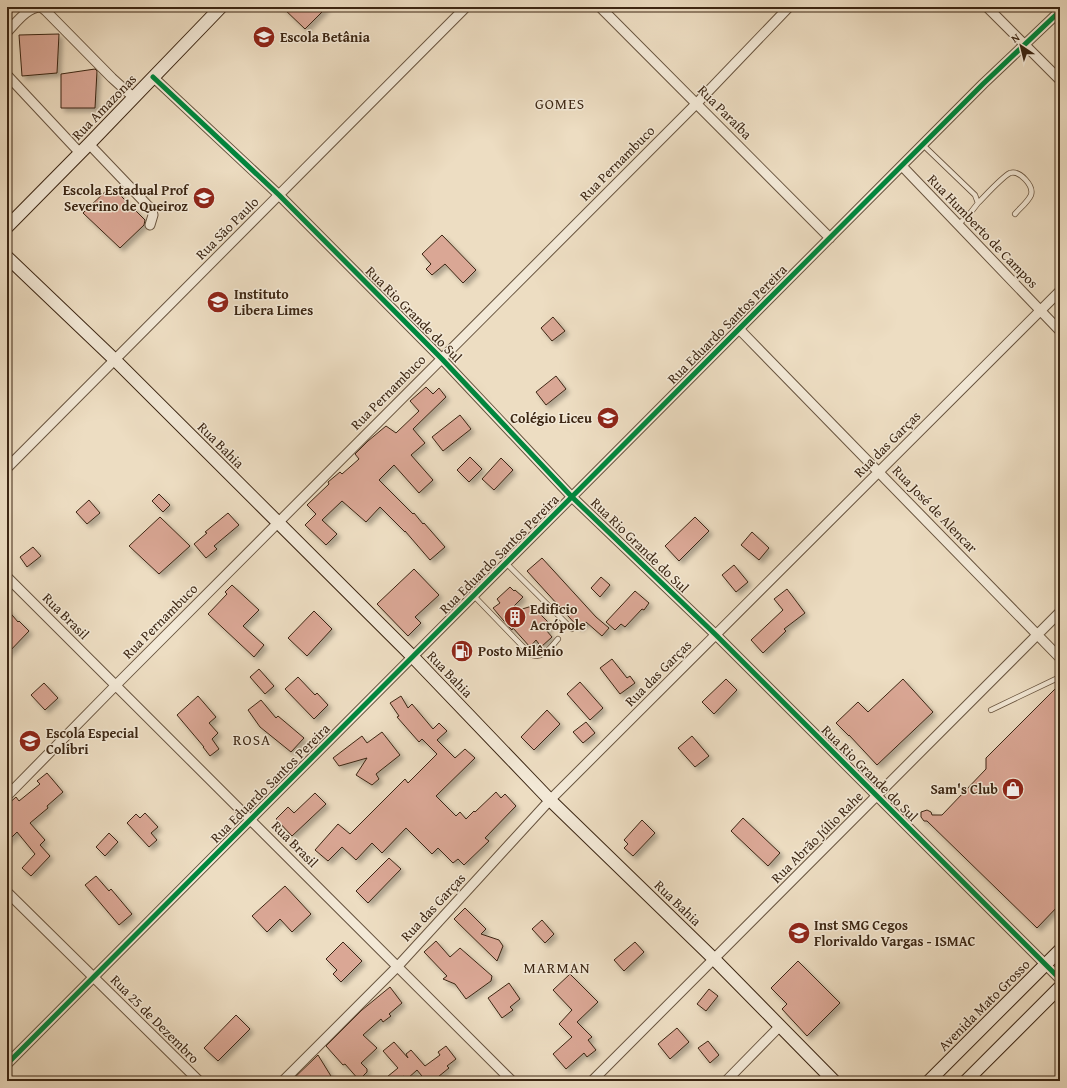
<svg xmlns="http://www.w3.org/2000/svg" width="1067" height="1088" viewBox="0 0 1067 1088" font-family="'Gentium Book Plus',serif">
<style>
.building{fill:#daa795;stroke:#3c2613;filter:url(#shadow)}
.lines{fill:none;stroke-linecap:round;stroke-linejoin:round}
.lane-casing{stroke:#68543f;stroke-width:6}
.street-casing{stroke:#68543f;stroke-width:11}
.secondary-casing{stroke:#3c2613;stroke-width:14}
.lane{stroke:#f3e9d7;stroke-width:4.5}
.street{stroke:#f3e9d7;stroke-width:9}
.secondary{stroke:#f3e9d7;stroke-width:12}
.cycleway-casing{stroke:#f3e9d7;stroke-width:8}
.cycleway{stroke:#00873e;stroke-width:5}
.labels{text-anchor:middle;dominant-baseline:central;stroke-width:3;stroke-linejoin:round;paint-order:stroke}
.poi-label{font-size:14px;font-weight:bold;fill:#3c2613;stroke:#f3e9d7;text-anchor:start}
.street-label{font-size:14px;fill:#3c2613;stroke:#f3e9d7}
.neighbourhood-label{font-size:15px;letter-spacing:1px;fill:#3c2613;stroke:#f3e9d7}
</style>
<defs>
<filter id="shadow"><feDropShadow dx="3.5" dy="3.5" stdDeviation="2" flood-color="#0004"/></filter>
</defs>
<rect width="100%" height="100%" fill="#edddc2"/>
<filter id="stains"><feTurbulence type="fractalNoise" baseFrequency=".005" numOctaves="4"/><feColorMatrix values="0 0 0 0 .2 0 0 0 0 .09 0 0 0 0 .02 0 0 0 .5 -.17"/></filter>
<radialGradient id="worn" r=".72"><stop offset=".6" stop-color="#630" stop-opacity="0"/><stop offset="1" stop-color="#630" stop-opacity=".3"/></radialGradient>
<path class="building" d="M282,7H327L305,29Z
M59,34L57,73L22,76L19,35Z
M95,69L97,71L95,108H61V74Z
M111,186L145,220L144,225L120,248L83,213Z
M442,235L476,270L463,283L445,264L432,275L426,269L431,264L422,254Z
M553,317L565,331L552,341L541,328Z
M556,376L566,389L546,405L536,392Z
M426,387L433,394L439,388L446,397L413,429L425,443L411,455L433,480L419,493L394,465L379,480L413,514L414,513L423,524L424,523L445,547L430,560L405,531V532L380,507L366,522L342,501L322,520L337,534L326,545L305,525L316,514L307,505L329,484L328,482L340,472L342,474L359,459L355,454L368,441L386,426L396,433L419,411L410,401Z
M460,415L471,429L443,451L432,437Z
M470,457L482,469L469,482L457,470Z
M501,458L513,470L494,490L482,479Z
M159,494L170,505L163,512L152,501Z
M89,500L100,513L87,524L76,512Z
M228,513L239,525L214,546L217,549L206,558L194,544L207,533L205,532Z
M160,517L190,546L159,574L129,546Z
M695,517L709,531L679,561L665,546Z
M752,532L769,548L759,560L741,545Z
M33,547L41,556L27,567L20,557Z
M542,558L596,617L609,628L602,636L586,622L579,628L527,571Z
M734,565L748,582L736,592L722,575Z
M414,569L439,595L415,617L421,623L408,636L377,604Z
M601,577L610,585L600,597L591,588Z
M232,585L259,610L243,626L264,645L254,657L208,614L227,594L225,592Z
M510,587L514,591L515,590L523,597L506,614L532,606L551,625L546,630L552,637L541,647L536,640L530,647L513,628L512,630L509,627L493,608L500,603L497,599Z
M787,589L805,613L784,629L786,631L763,653L751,640L783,610L774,599Z
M635,591L649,603L644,610L642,609L625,627L621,624L615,630L606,622Z
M7,609L18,622L19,621L29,631L7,654Z
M314,611L332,629L307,656L288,638Z
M612,659L627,678L630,676L635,683L620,694L600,668Z
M259,669L274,686L265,694L250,677Z
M298,677L315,695L317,693L328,705L314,719L285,689Z
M726,679L737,690L714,714L702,702Z
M903,679L933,712L877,765L849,735V736L836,723L858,702L868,712Z
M580,682L603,708L590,720L567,694Z
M44,683L58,698L45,710L31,695Z
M1060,684V904L1037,928L927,821H924L921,817V812L927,810L931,812L932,815H942L986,769V758Z
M198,696L216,717L209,723L218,733L212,739L219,749L210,756L203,747H204L177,715Z
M401,696L408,708L412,704L433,729L439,723L447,731L437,740L455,758L465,749L475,758L436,796L456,816L460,812L466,819L474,811L475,812L496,792L501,798L505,794L516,806L485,838L489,841L464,865L458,859L453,863L438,848L432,854L406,828L382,853L372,843L356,860L342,847L328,861L315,850L338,824L350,834L405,779L408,783L437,754L422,739L419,742L397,717L399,716L390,703Z
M261,700L276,718L278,716L304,738L291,752L260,727L248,710Z
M547,710L560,724L534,750L521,737Z
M586,722L595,733L583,743L573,732Z
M382,732L400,755L376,774L379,779L372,785L356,775L367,758L339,766L333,758L362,736L367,743Z
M692,736L709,756L695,767L678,748Z
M47,773L63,792L47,806L48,808L30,823L45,840L40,845L50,856L31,876L22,868L35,854L17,832L7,842V805L16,797L19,801L40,784L37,781Z
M315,793L326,804L292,836L276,819L288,807L294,813Z
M145,813L158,827L151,833L157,840L149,847L127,823L136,814L140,818Z
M743,818L780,853L768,866L731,831Z
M642,820L655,833L633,856L624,848L628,844L624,840Z
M109,833L118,842L105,856L96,847Z
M389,858L401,869L368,903L356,891Z
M96,876L109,891L111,889L132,914L119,925L85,885Z
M285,886L311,914L292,932L280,919L267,932L252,916Z
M465,908L486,929L481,934L499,940L503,946L497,961L454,919Z
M542,920L554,934L545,943L532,929Z
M436,941L450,957L460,948L492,976L491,981L466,999L455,984L443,979L447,976L424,952Z
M343,942L362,961L341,982L333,974L337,970L326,959Z
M635,942L644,952L624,971L614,960Z
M798,961L840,1003L807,1036L782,1009L787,1004L771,988Z
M570,974L598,1002L577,1022L592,1037L588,1040L596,1050L587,1057L584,1053L566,1069L553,1054L572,1037L559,1024L572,1010L553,990Z
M509,983L520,999L510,1007L513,1010L502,1018L488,998Z
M390,987L402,1003L389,1014L391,1016L383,1022L381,1019L363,1035L377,1048L361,1063L367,1069V1072L359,1080L345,1064L343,1065L326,1046L362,1010Z
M709,989L718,996L706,1011L697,1004Z
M236,1015L250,1029L218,1061L204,1048Z
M677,1028L689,1042L670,1059L658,1044Z
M708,1041L719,1055L710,1063L698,1048Z
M394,1042L408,1058L406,1054L411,1050L425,1066L440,1055L438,1052L446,1046L456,1059L447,1066L449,1068L433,1081H426L417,1070L407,1079L404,1076L397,1081H382L398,1068L383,1051Z
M318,1055L334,1081H291Z"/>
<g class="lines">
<g class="lane-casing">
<path id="lane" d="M923,145L975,195L978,203L971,212L958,225
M978,203C985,196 1002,177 1010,173C1020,170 1034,186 1031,195C1028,202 1020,208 1015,214
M506,563L572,629
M474,596L530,654C542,661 551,647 558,639
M991,710L1060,677"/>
</g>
<g class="street-casing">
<path id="street" d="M600,7L830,238
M987,7L1060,80
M7,10L10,7
M7,32C16,23 27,7 41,7L46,11L112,78L133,97
M7,75L80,153
M153,77L279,195L442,359L572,497L716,635L1060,979
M89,144L152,210L153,215L150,225
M902,166L1060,331
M739,329L1060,658
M7,468L466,7
M7,577L512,1081
M7,796L116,685L697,103L789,7
M7,892L199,1081
M7,1064L983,84L1060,11
M283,1081L398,966L550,800L1060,291
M592,1081L1060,612
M726,1081L780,1026"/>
</g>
<g class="secondary-casing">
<path id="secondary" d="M7,227L89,144L221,7
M7,257L115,360L413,657L550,800L714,959L834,1081
M929,1081L1060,950
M966,1081L1060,987"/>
</g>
<use href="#lane" class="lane"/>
<use href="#street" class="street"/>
<use href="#secondary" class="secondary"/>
<g class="cycleway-casing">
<path id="cycleway" d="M153,77L279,195L442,359L572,497L716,635L1060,979
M7,1064L983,84L1060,11"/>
</g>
<use href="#cycleway" class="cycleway"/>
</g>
<defs>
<g id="school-disc" transform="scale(1.15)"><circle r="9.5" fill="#8f2418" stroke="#f3e9d7"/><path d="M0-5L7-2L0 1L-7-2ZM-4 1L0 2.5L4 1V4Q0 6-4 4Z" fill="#fff"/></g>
<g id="building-disc" transform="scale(1.15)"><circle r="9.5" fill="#8f2418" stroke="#f3e9d7"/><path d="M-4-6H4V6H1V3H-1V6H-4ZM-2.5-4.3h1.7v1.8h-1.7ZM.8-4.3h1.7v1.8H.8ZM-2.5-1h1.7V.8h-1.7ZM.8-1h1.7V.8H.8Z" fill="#fff"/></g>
<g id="fuel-disc" transform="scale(1.15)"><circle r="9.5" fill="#8f2418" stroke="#f3e9d7"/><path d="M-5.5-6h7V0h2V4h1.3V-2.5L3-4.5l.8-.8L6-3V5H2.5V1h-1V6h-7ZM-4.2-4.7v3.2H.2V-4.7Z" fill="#fff"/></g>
<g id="shop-disc" transform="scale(1.15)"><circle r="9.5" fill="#8f2418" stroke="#f3e9d7"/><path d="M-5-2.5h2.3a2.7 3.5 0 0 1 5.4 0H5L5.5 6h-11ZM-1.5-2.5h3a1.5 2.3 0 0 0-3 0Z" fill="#fff"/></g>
</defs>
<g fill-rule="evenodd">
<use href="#school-disc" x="264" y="37"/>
<use href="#school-disc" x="204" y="198"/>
<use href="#school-disc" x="218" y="302"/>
<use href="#school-disc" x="608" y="418"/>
<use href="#building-disc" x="515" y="617"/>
<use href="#fuel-disc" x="462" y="651"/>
<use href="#school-disc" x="30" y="741"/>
<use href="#shop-disc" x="1013" y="789"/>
<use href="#school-disc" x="799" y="933"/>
</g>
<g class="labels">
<g class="poi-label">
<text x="280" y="37">Escola Betânia</text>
<text x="188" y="190" text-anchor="end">Escola Estadual Prof<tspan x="188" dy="16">Severino de Queiroz</tspan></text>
<text x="234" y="294">Instituto<tspan x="234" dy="16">Libera Limes</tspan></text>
<text x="592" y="418" text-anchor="end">Colégio Liceu</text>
<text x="530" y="609">Edificio<tspan x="530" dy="16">Acrópole</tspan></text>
<text x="478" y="651">Posto Milênio</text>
<text x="46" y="733">Escola Especial<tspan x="46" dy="16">Colibri</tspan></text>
<text x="998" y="789" text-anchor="end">Sam's Club</text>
<text x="814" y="925">Inst SMG Cegos<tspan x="814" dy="16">Florivaldo Vargas - ISMAC</tspan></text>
</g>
<g class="street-label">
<text transform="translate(104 107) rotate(-46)">Rua Amazonas</text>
<text transform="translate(725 112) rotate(45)">Rua Paraíba</text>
<text transform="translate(617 163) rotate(-45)">Rua Pernambuco</text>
<text transform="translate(227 228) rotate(-45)">Rua São Paulo</text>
<text transform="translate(983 231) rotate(46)">Rua Humberto de Campos</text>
<text transform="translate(414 314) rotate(45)">Rua Rio Grande do Sul</text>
<text transform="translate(727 324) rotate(-45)">Rua Eduardo Santos Pereira</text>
<text transform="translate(388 392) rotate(-45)">Rua Pernambuco</text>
<text transform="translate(887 444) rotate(-45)">Rua das Garças</text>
<text transform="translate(221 445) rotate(45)">Rua Bahia</text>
<text transform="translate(935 509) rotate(46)">Rua José de Alencar</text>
<text transform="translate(640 545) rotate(44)">Rua Rio Grande do Sul</text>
<text transform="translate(499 554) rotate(-45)">Rua Eduardo Santos Pereira</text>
<text transform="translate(66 616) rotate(45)">Rua Brasil</text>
<text transform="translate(160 621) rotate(-45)">Rua Pernambuco</text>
<text transform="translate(658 673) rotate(-45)">Rua das Garças</text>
<text transform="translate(450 674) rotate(46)">Rua Bahia</text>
<text transform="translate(870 773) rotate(45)">Rua Rio Grande do Sul</text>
<text transform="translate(270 783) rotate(-45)">Rua Eduardo Santos Pereira</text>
<text transform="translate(817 837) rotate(-45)">Rua Abrão Júlio Rahe</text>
<text transform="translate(295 844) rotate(45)">Rua Brasil</text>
<text transform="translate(678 903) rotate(44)">Rua Bahia</text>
<text transform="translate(433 907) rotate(-47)">Rua das Garças</text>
<text transform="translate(984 1005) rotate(-45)">Avenida Mato Grosso</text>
<text transform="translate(155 1019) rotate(45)">Rua 25 de Dezembro</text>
</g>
<g class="neighbourhood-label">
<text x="560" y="103">GOMES</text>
<text x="252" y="739">ROSA</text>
<text x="557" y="967">MARMAN</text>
</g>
</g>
<rect width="1067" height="1088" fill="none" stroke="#edddc2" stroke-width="24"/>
<rect x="8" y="8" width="1051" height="1072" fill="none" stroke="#3c2613" stroke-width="2"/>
<rect x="12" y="12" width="1043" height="1064" fill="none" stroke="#3c2613"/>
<g transform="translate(1021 46) rotate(325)" stroke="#f3e9d7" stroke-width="3" paint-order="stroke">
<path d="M0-3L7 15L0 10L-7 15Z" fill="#3c2613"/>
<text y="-6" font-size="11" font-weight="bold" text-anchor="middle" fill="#3c2613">N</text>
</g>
<rect width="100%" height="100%" filter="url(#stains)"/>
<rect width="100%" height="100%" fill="url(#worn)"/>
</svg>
